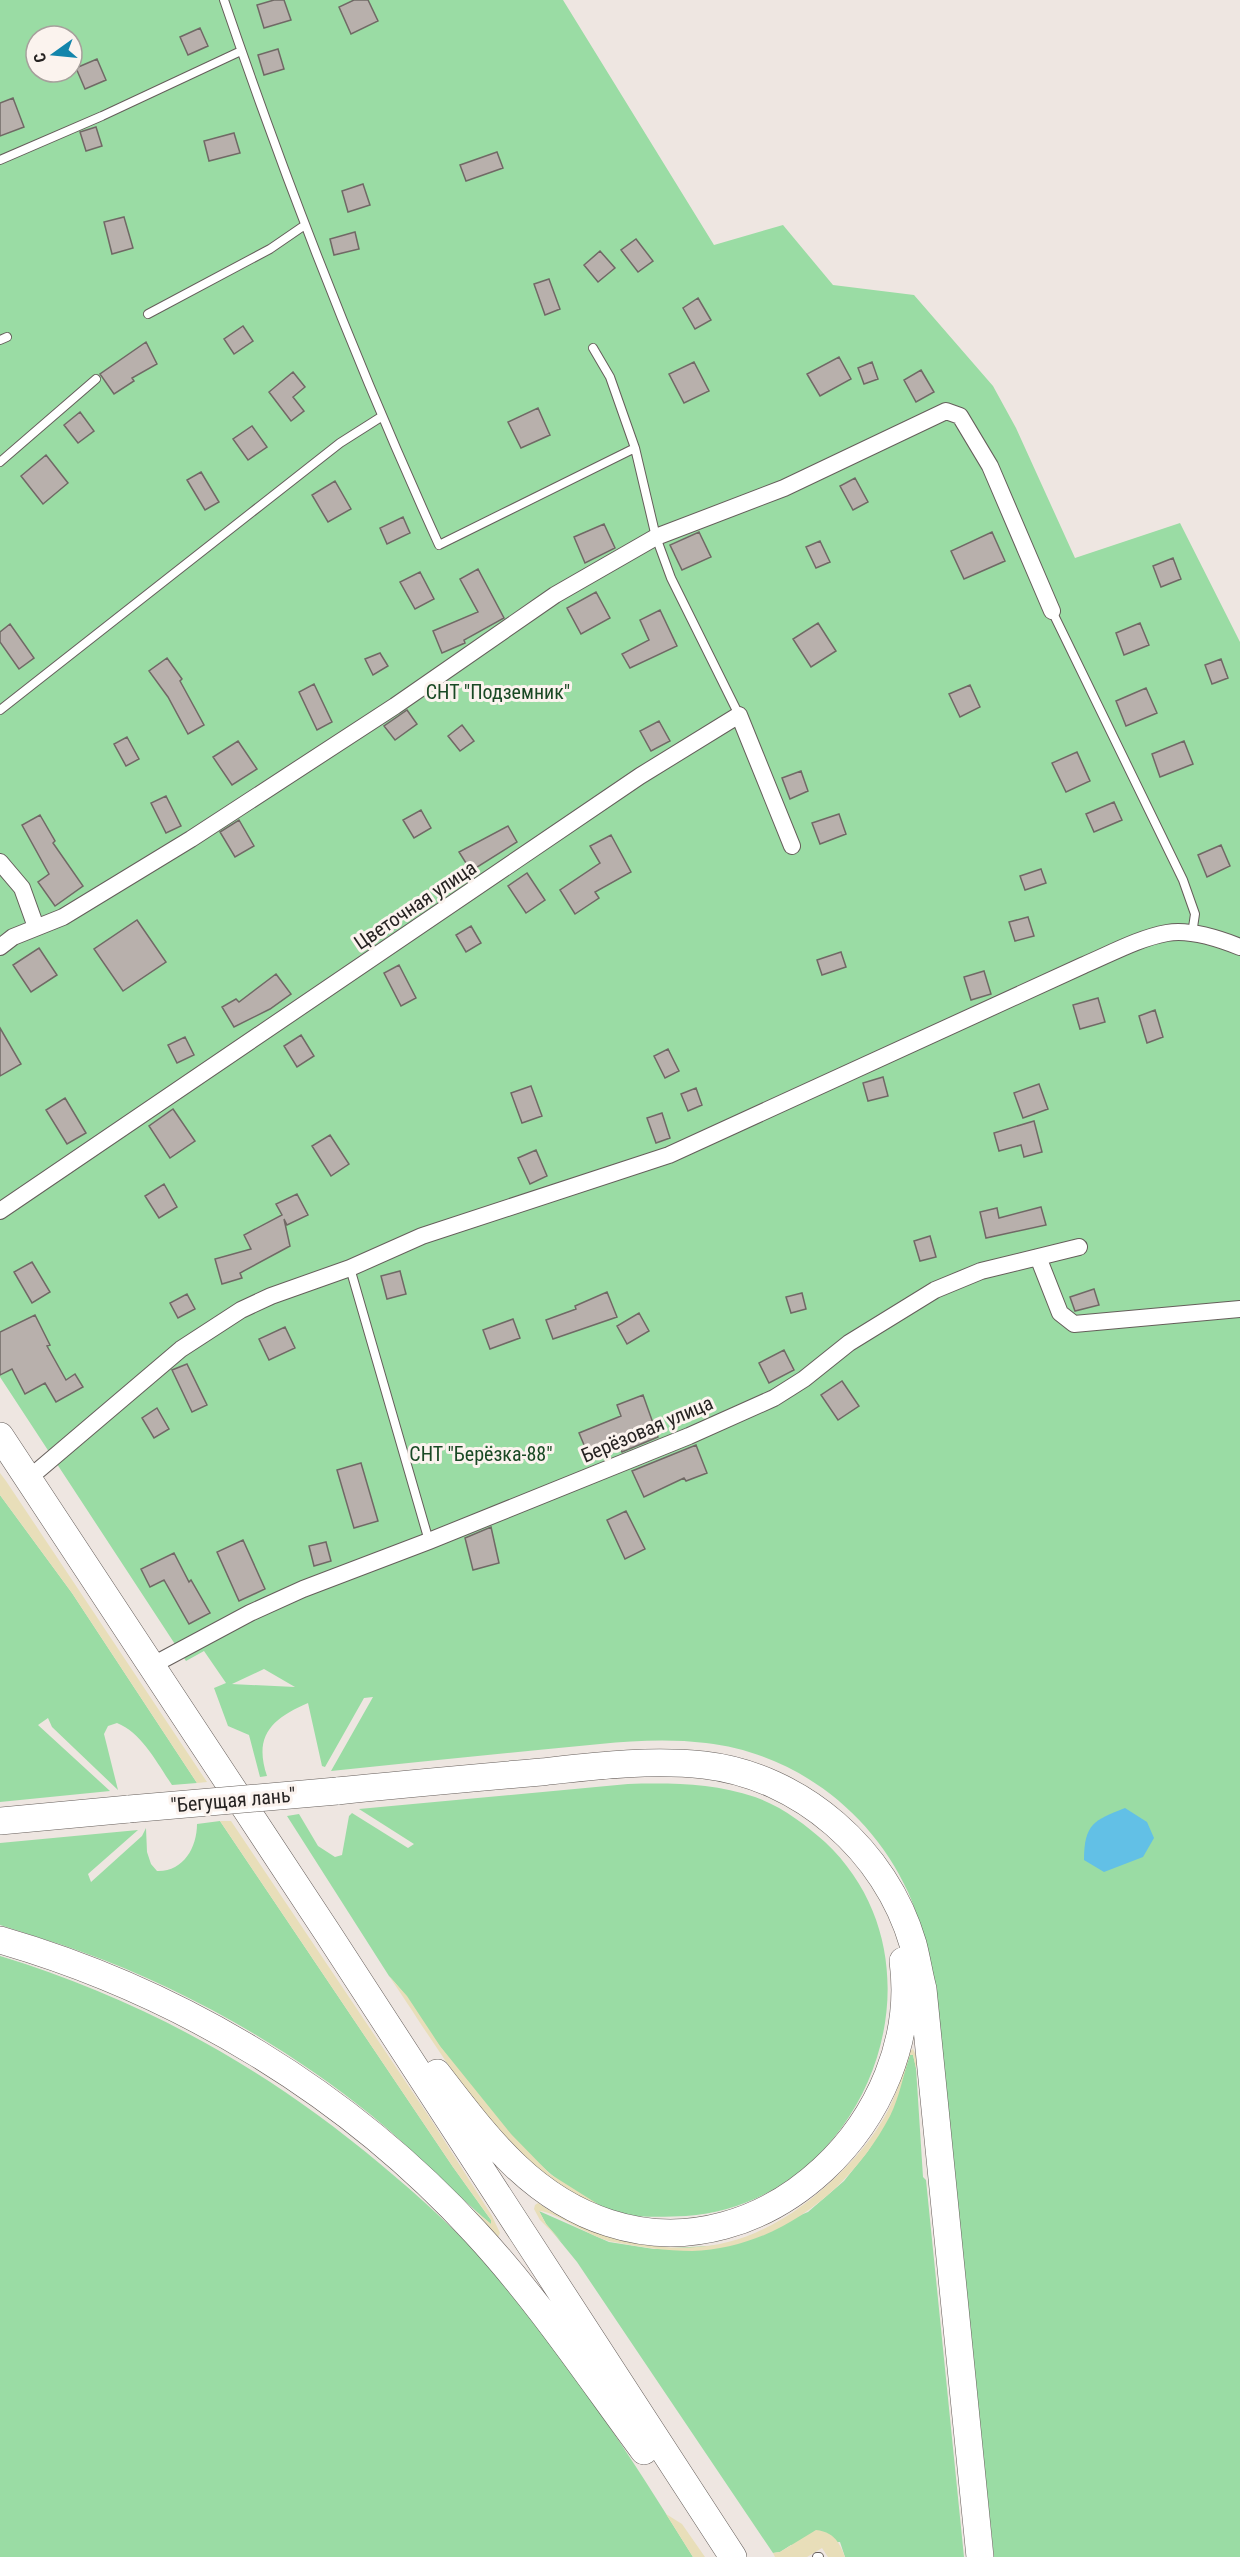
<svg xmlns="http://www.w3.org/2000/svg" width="1240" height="2557" viewBox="0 0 1240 2557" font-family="'Roboto Condensed',sans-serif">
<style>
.green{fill:#9adca4;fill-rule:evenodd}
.sand{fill:#e8deb9}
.water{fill:#62c0e6}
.building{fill:#b8b0ac;stroke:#706965;stroke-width:1.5}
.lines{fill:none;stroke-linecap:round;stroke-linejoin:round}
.service-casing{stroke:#655e5a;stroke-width:10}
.minor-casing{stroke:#655e5a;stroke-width:18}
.primary-casing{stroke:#655e5a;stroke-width:28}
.service{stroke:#fff;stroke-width:8}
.minor{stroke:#fff;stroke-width:16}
.primary{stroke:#fff;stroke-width:27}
.primary-bridge-casing{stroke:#655e5a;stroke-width:28;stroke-linecap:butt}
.primary-bridge{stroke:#fff;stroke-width:27}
.labels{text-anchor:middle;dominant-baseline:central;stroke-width:6;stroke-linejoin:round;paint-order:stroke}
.park-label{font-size:20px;fill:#194924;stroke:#fbf3ee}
.street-label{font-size:20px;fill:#262322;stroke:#fbf3ee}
</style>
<rect width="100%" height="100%" fill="#eee6e1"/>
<path class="green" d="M0,0H563L714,245L783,225L833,285L914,295L993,386L1016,428L1075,558L1180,523L1240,642V2557H994L929,1961C923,1938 918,1914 908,1892C871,1811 794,1753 706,1743C650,1736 594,1745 538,1750C469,1757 400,1764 331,1771L373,1697L364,1698L325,1767L322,1766L308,1703C273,1718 253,1735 267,1776L260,1777L249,1735L228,1726L214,1688L226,1683L204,1651L186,1661L0,1377ZM36,36H72V72H36ZM264,1669L295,1687L231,1684H232Z
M0,1495L72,1593L197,1783L172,1785C157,1763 142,1733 117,1723L108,1726L104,1734L118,1790L52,1727L48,1718L38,1725L110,1791L0,1802Z
M628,1784C671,1783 713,1783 755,1797C781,1806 805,1824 825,1842C958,1967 864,2204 686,2216C660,2217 628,2219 603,2208C537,2178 484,2104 441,2048C423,2024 410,1998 389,1976L287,1816L299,1814L318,1846L335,1857L342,1855L349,1816L352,1813L408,1848L414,1844L359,1809Z
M220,1821L453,2167L491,2220L492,2225C450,2190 413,2149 371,2115C287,2047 183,1988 82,1952C55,1942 27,1934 0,1925V1843L138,1830L88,1874L91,1882L142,1836L146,1828L147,1852L151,1864L157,1871C183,1872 197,1848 197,1824Z
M0,1956C141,1999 266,2068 379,2163C420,2197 461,2234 495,2274C569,2361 633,2460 693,2557H0Z
M910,2055H913L916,2068L923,2177L926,2180L964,2557H845L840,2542L791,2545L780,2552L773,2553L577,2262L546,2224L539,2211L609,2242L654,2249L727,2245L808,2212L844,2181L868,2151L890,2115Z"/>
<path class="sand" d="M0,1473L6,1481L207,1782L197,1783L72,1593L0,1495Z
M220,1821H231L432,2121L492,2216L500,2233L498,2237L474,2210L491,2224V2220L453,2167Z
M389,1976L407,1996L440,2046L511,2134L550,2174L604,2208C590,2202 575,2197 562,2189C496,2149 433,2040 389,1976Z
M913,2049L918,2060L916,2068L913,2055H910C903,2075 900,2096 890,2116C851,2190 778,2248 692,2251C666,2251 640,2247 614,2242C592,2239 555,2211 539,2211L546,2224L562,2242L540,2220L534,2209L535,2205L538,2203C598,2244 686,2263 755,2233C787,2219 812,2200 837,2176C860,2154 883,2126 895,2095C901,2081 904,2066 908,2052Z
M666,2514L682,2524L705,2557H693Z
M816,2530C833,2532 839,2541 845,2557H828L822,2548L807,2557H775L773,2553L780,2552Z"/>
<path class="water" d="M1125,1808L1147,1822L1154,1838L1143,1857L1104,1872L1084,1860C1084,1824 1094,1820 1125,1808Z"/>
<path class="building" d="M274,0H284L291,20L264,28L257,5Z
M354,0H368L378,21L351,34L339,7Z
M200,28L208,46L188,55L180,37Z
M278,49L284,69L264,75L258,55Z
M97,59L106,80L85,89L76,68Z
M13,98L24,127L0,136V103Z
M96,127L102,146L86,151L80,132Z
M234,133L240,153L209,161L204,141Z
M497,152L503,168L466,181L460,165Z
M363,184L370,205L348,212L342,191Z
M124,217L133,248L112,254L104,222Z
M355,232L359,249L334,255L330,239Z
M636,239L653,261L638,272L621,250Z
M600,251L615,268L598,282L584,265Z
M549,279L560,309L545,315L534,284Z
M698,298L711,320L695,329L683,308Z
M243,326L253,341L234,354L224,339Z
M146,342L157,364L132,378L134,381L114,394L100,374Z
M839,357L851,379L820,396L807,374Z
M694,362L709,391L684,403L669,374Z
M872,362L878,379L864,384L858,368Z
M921,370L934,392L916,402L904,380Z
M293,372L305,387L293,397L304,411L291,421L269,392Z
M538,408L550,435L521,448L508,422Z
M80,412L94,431L78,443L64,425Z
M252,426L267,447L248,460L233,439Z
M46,455L68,483L43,504L21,476Z
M201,472L219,502L205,510L187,480Z
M855,478L868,502L853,510L840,486Z
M335,481L351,509L328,522L312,495Z
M403,517L410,533L387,544L380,528Z
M604,524L615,548L585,563L574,537Z
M699,532L711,557L682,570L670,545Z
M992,532L1005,561L964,579L951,551Z
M820,541L830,562L816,568L806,547Z
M1173,558L1181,579L1161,587L1153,566Z
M478,569L504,618L464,640L465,643L442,653L433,631L478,612L460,579Z
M420,572L434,599L415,609L400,582Z
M596,592L610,618L581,634L567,608Z
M660,610L677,646L630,668L622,654L649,640L640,620Z
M818,623L836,651L811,667L793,639Z
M1140,623L1149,645L1124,655L1116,633Z
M10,624L34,658L19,669L0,642V632Z
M380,653L388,666L373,675L365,659Z
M167,658L182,679L180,681L204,725L188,734L168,697L149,671Z
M1221,659L1228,678L1212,684L1205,665Z
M314,684L332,722L317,730L299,692Z
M970,685L980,707L960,717L949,694Z
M1146,688L1157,713L1126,726L1116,701Z
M407,710L417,724L395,740L384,726Z
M659,721L670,741L651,751L640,731Z
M462,725L474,741L460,751L448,736Z
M127,737L139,759L126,766L114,744Z
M238,741L257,769L232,785L213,757Z
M1184,741L1193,764L1160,777L1152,754Z
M1077,752L1090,781L1066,792L1052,763Z
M801,771L808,791L790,799L782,778Z
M166,796L181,826L166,833L151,803Z
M1114,802L1122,820L1094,832L1086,814Z
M421,810L431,828L414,838L403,820Z
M839,814L846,834L820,844L812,823Z
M40,815L55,841L53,843L83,886L55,906L38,882L49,874L22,825Z
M239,820L254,846L235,857L220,832Z
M508,826L517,842L471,871L459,852Z
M611,835L631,872L595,892L599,898L575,914L560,890L600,863L590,846Z
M1221,845L1230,866L1207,877L1198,855Z
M1041,869L1046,883L1025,890L1020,876Z
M527,873L545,900L526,913L508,886Z
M1028,917L1034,936L1015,941L1009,922Z
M137,920L166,962L123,991L94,949Z
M471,926L481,943L466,952L456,935Z
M39,948L57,975L31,992L13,965Z
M841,952L846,967L822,975L817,960Z
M399,965L416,998L401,1006L384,973Z
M984,971L991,994L971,1000L964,977Z
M276,974L291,994L270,1009L234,1027L222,1007L236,999L239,1002Z
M1098,998L1105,1022L1080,1029L1073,1005Z
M1155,1010L1163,1037L1147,1043L1139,1016Z
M0,1028L21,1064L0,1076Z
M301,1035L314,1056L297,1067L284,1046Z
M185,1037L194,1055L177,1063L168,1045Z
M668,1049L679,1071L665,1078L654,1056Z
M883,1077L888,1096L868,1101L863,1083Z
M1039,1084L1048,1109L1023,1118L1014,1093Z
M531,1086L542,1116L522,1123L511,1093Z
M696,1088L702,1105L688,1111L681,1094Z
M65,1098L86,1133L67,1144L46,1110Z
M173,1109L195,1141L170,1158L149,1126Z
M662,1113L670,1138L656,1143L647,1118Z
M1034,1121L1042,1152L1024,1157L1021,1145L999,1151L994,1133Z
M330,1135L349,1164L331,1176L312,1146Z
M536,1150L547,1176L530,1184L518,1158Z
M164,1184L177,1207L159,1218L145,1196Z
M297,1194L308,1215L287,1225L284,1219L290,1246L240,1273L242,1278L222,1284L215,1259L251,1249L244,1235L282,1215L276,1204Z
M1041,1207L1046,1225L986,1238L980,1212L997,1208L999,1218Z
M930,1236L936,1257L920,1261L914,1241Z
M32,1262L50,1292L32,1303L14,1272Z
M400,1271L406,1294L387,1299L381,1276Z
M1094,1289L1099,1305L1075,1311L1070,1297Z
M607,1292L617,1317L553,1339L546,1320L576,1309L575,1306Z
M802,1293L806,1309L791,1313L786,1297Z
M187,1294L195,1309L178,1318L170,1303Z
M639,1313L649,1331L627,1344L617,1326Z
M35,1315L50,1345L47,1346L66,1380L75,1374L83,1387L56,1402L45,1383L25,1394L12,1369L0,1375V1332Z
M513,1319L520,1338L490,1349L483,1330Z
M285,1327L295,1348L269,1360L259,1339Z
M784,1350L794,1370L769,1383L759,1363Z
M187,1364L207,1405L192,1412L172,1370Z
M842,1381L859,1406L838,1420L821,1395Z
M643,1395L658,1437L622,1452L620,1447L590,1459L579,1433L621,1416L617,1405Z
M157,1408L169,1429L154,1438L142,1418Z
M696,1445L707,1473L686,1481L684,1478L644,1497L632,1471Z
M361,1463L378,1521L354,1528L337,1470Z
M626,1511L645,1549L625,1559L607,1520Z
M491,1527L499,1563L473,1570L465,1538Z
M243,1540L265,1589L239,1601L217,1552Z
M326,1542L331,1561L314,1566L309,1546Z
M174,1553L189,1582L191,1580L210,1613L189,1624L164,1580L150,1587L141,1569Z"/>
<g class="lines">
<g class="service-casing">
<path id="service" d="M224,0C287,185 358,367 439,545L635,448
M0,160L102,116L241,51
M148,314L270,249L305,225
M0,340L7,337
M593,348L610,377L635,448L656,537L671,578L739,715
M0,462L96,379
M1052,611L1183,880L1195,914L1192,934
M0,710L340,443L381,417
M350,1268L429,1541
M817,2557H819"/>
</g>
<g class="minor-casing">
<path id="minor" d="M0,862L22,888L36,927
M0,947L13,937L63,917L191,839L395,706L555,595L656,537L784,488L946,411L960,416L990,466L1052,611
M0,1211L640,776L739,715L792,846
M1038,1257L1060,1313L1074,1324L1240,1309
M28,1479L181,1349L241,1310L271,1296L350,1268L422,1236L669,1155L1084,965C1110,954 1139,938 1167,933C1189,929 1220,939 1240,947
M151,1666L250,1613L303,1589L429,1541L689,1436L774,1398L804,1379L849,1343L935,1290L981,1271L1079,1247"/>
</g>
<g class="primary-casing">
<path id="primary" d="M0,1436L327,1932L733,2557
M337,1791C405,1784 473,1778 541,1772C595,1766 650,1759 704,1765C801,1776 886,1851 913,1944C917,1959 919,1974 923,1989L980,2557
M0,1821L129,1809
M0,1940C180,1992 349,2094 476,2233C538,2300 590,2378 644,2451
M437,2073C485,2135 530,2198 609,2223C766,2274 924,2117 903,1961"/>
</g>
<use href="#service" class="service"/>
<use href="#minor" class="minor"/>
<use href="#primary" class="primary"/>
<g class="primary-bridge-casing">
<path id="primary-bridge" d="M129,1809L337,1791"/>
</g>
<use href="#primary-bridge" class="primary-bridge"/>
</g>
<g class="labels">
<g class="park-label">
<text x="498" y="692">СНТ "Подземник"</text>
<text x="481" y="1454">СНТ "Берёзка-88"</text>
</g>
<g class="street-label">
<text transform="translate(415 905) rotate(-34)">Цветочная улица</text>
<text transform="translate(647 1429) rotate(-23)">Берёзовая улица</text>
<text transform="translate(233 1800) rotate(-5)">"Бегущая лань"</text>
</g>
</g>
<g transform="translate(54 54) rotate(255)"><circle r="28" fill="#fbf3ee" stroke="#a6a09c" stroke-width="1.5"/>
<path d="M0-4.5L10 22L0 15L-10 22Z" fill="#1385ab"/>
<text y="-9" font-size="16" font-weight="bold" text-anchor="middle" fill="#262322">С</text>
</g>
</svg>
